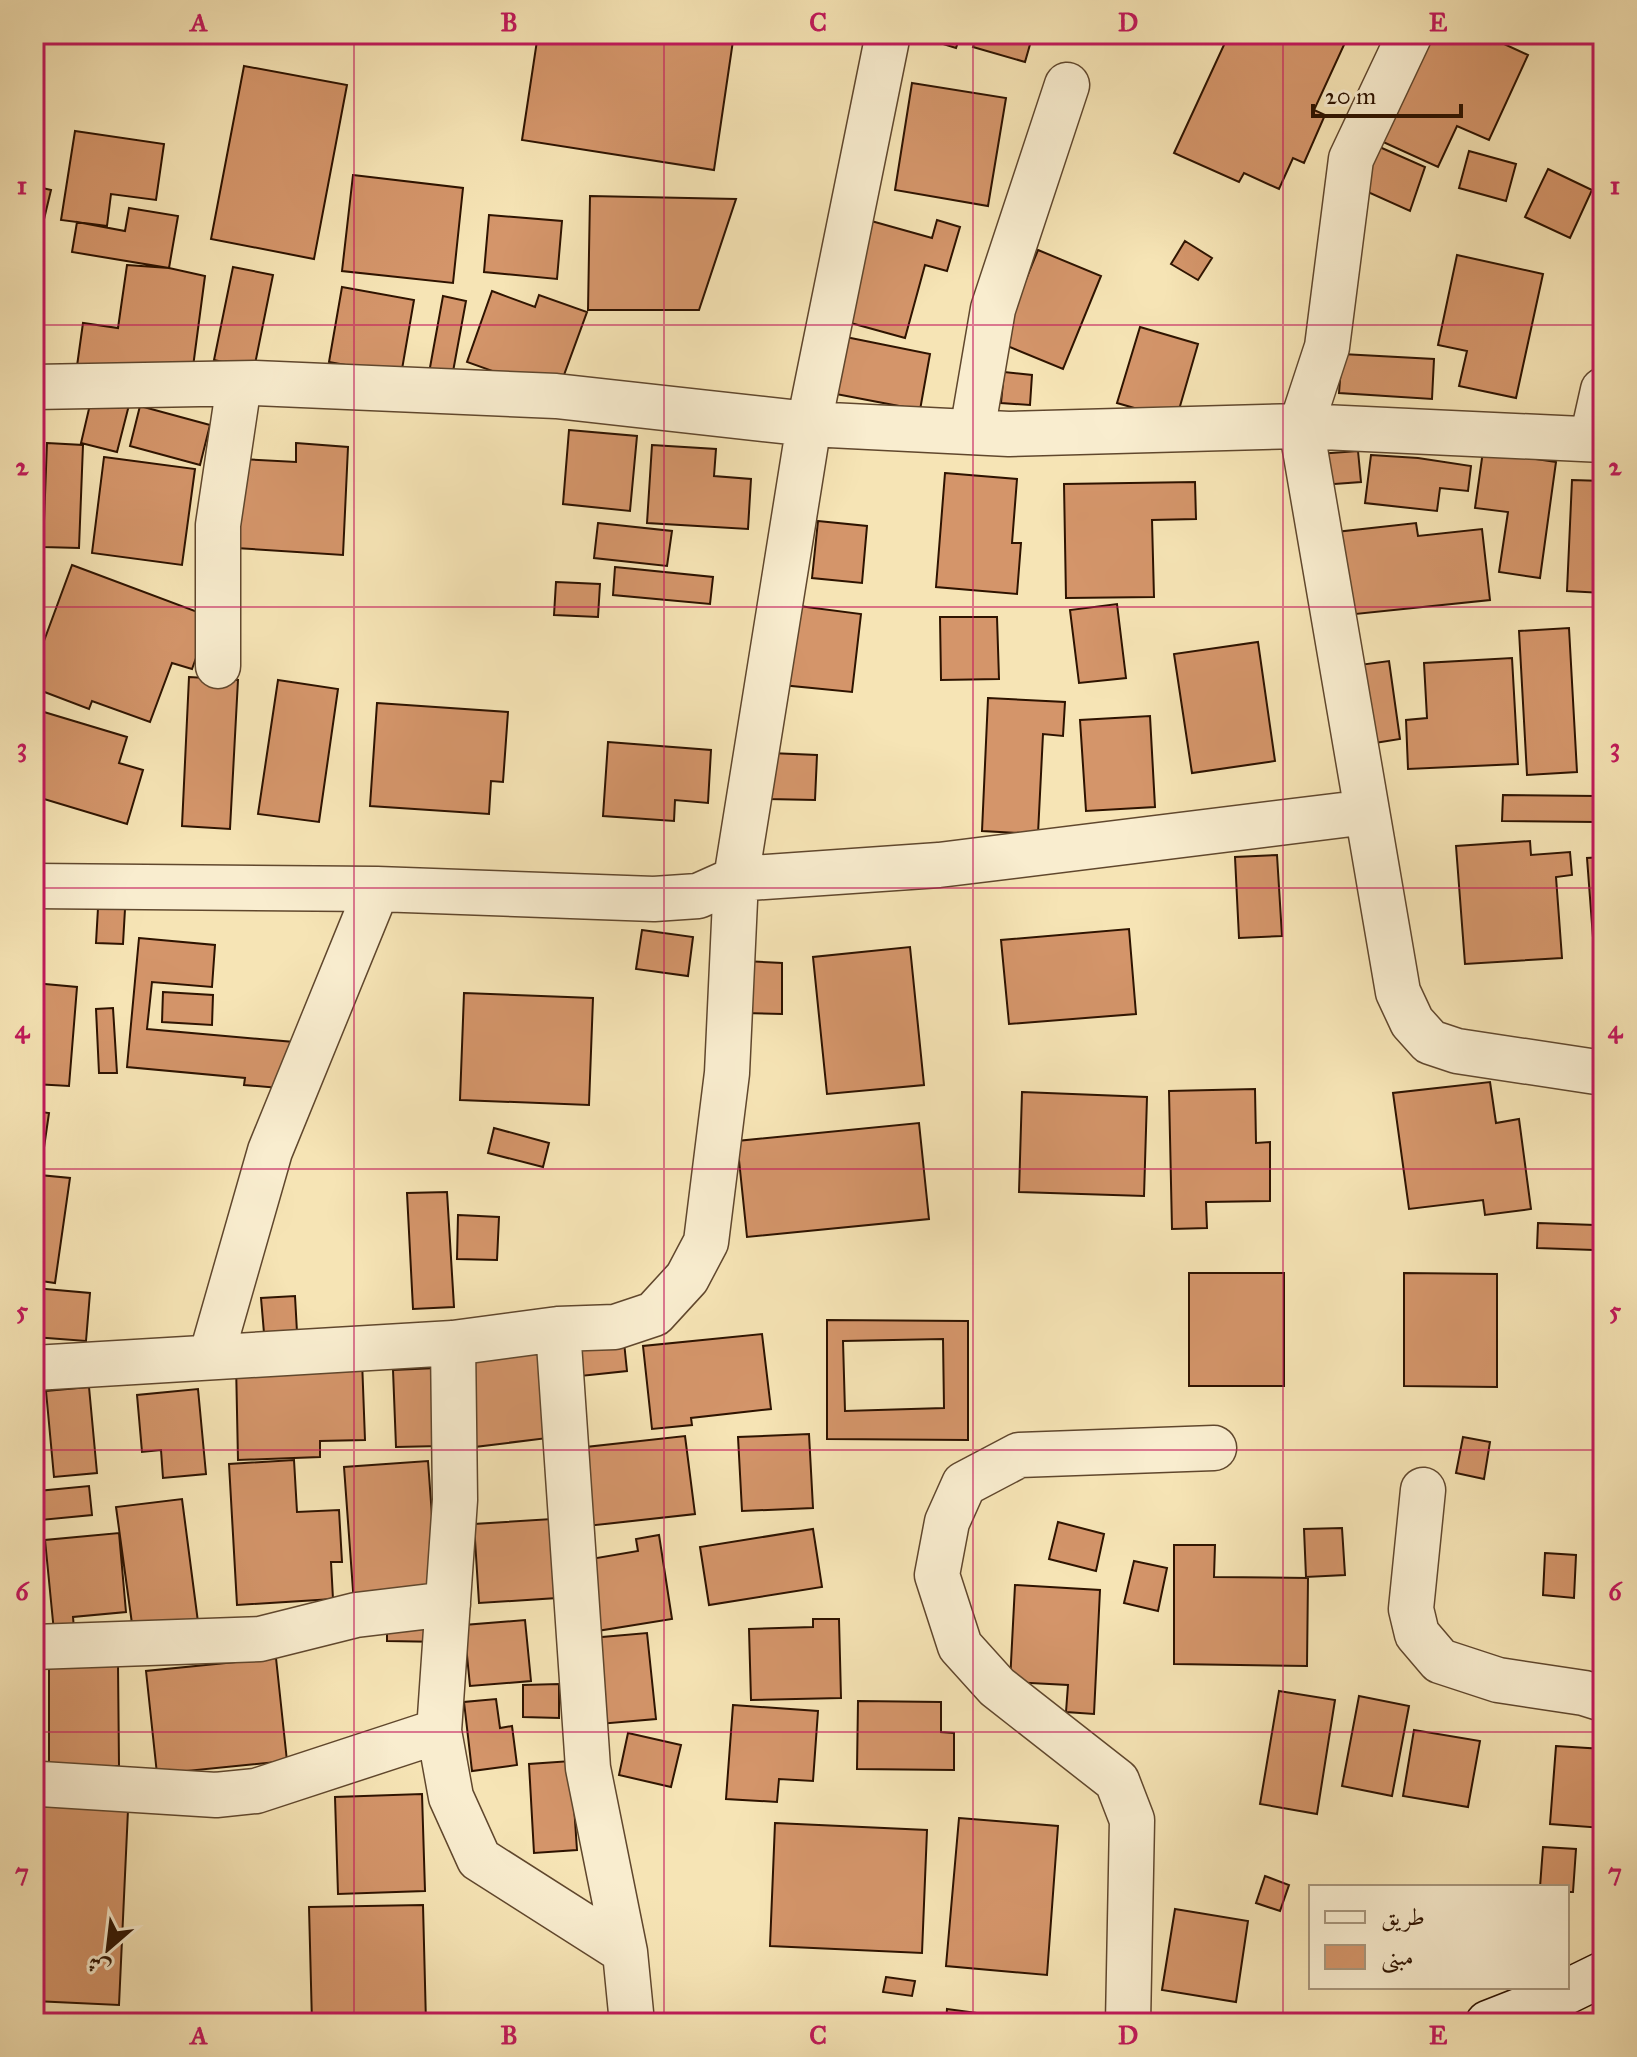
<svg xmlns="http://www.w3.org/2000/svg" width="1637" height="2057" viewBox="0 0 1637 2057" font-family="'IM FELL Great Primer',Amiri,serif">
<style>
.building{fill:#d4956a;stroke:#2e1300;stroke-width:2;fill-rule:evenodd}
.lines{fill:none;stroke-linecap:round;stroke-linejoin:round}
.minor-casing{stroke:#60472d;stroke-width:47}
.secondary-casing{stroke:#2e1300;stroke-width:47}
.minor{stroke:#f9edcf;stroke-width:44}
.secondary{stroke:#f9edcf;stroke-width:44}
.grid{fill:none;stroke:#c2185b;stroke-width:2;stroke-opacity:0.55}
.neatline{fill:none;stroke:#c2185b;stroke-width:3}
.grid-label{font-size:26px;text-anchor:middle;font-weight:bold;fill:#c2185b}
</style>
<rect width="100%" height="100%" fill="#f6e4b5"/>
<filter id="stains"><feTurbulence type="fractalNoise" baseFrequency=".0025" numOctaves="4"/><feColorMatrix values="0 0 0 0 .2 0 0 0 0 .09 0 0 0 0 .02 0 0 0 .5 -.17"/></filter>
<radialGradient id="worn" r=".72"><stop offset=".6" stop-color="#630" stop-opacity="0"/><stop offset="1" stop-color="#630" stop-opacity=".3"/></radialGradient>
<path class="building" d="M538,34H734L714,170L522,140Z
M911,34H961L956,48Z
M976,34H1033L1025,62L973,47Z
M1229,34H1349L1314,110L1325,115L1304,163L1293,158L1279,189L1244,173L1239,182L1174,153Z
M1429,34H1509L1504,44L1528,55L1489,140L1457,126L1438,167L1381,141Z
M244,66L347,85L314,259L211,239Z
M912,83L1006,98L988,206L895,190Z
M34,116L39,117L34,139Z
M75,131L164,144L156,200L111,194L107,226L61,220Z
M1366,141L1425,167L1410,211L1350,184Z
M1469,151L1516,164L1506,201L1459,188Z
M1548,169L1592,190L1570,238L1525,217Z
M353,175L463,188L453,283L342,271Z
M34,186L51,190L34,261Z
M590,196L736,199L699,310H588Z
M129,208L178,216L169,268L72,252L77,222L125,231Z
M489,215L562,221L557,279L484,272Z
M857,217L932,238L937,220L960,227L947,271L925,265L905,338L829,317Z
M1185,241L1212,258L1198,280L1171,264Z
M1038,250L1101,276L1063,369L1000,343Z
M1457,255L1543,274L1516,398L1459,386L1467,351L1438,345Z
M127,265L169,268L205,276L191,382L77,366L83,323L118,328Z
M233,267L273,275L254,369L214,360Z
M342,287L414,300L401,375L329,362Z
M492,291L535,307L539,295L587,312L557,394L467,362Z
M443,296L466,301L452,377L429,373Z
M1140,327L1198,344L1176,420L1117,403Z
M826,333L930,354L920,410L815,390Z
M1342,354L1434,359L1432,399L1339,393Z
M1004,372L1032,375L1030,405L1001,403Z
M92,396L129,405L117,452L81,443Z
M140,406L210,425L200,465L130,446Z
M569,430L637,436L630,511L563,504Z
M47,443L83,445L79,548L43,547Z
M296,443L348,447L343,555L236,548L241,459L296,462Z
M652,445L716,449L714,476L751,479L748,529L647,523Z
M1358,451L1361,482L1321,485L1318,454Z
M1483,451L1556,462L1540,578L1499,572L1508,512L1475,508Z
M1371,455L1418,458L1471,466L1468,491L1440,488L1437,511L1365,503Z
M104,457L195,469L182,565L92,553Z
M945,473L1017,479L1012,543H1021L1017,594L936,587Z
M1572,480L1603,481V593L1567,591Z
M1195,482L1196,519L1152,520L1154,597L1066,598L1064,484Z
M818,521L867,526L862,583L812,578Z
M598,523L672,531L667,566L594,558Z
M1416,523L1418,536L1482,529L1490,600L1346,615L1336,532Z
M72,565L211,617L192,669L172,663L150,722L92,701L89,709L34,688V668Z
M615,567L713,577L710,604L613,595Z
M556,582L600,584L598,617L554,615Z
M1117,604L1126,678L1079,683L1070,610Z
M791,605L861,614L852,692L782,685Z
M940,617H997L999,679L941,680Z
M1569,628L1577,772L1527,775L1519,631Z
M1258,642L1275,761L1192,773L1174,654Z
M1512,658L1518,764L1408,769L1406,720L1427,718L1424,663Z
M1389,661L1400,739L1356,746L1344,667Z
M189,677L238,680L230,829L182,826Z
M278,680L338,689L319,822L258,814Z
M988,698L1065,702L1063,736L1043,734L1038,834L982,831Z
M377,703L508,712L503,782L491,781L489,814L370,806Z
M34,709L127,737L119,763L143,770L127,824L34,796Z
M1150,716L1155,807L1086,811L1080,720Z
M608,742L711,750L708,803L675,800L674,821L603,816Z
M770,753L817,755L815,800L768,799Z
M1503,795L1596,796V822L1502,821Z
M1530,841L1531,855L1570,852L1572,875L1556,877L1562,958L1465,964L1456,846Z
M1277,855L1282,936L1239,938L1235,857Z
M1603,857V964H1595L1587,858Z
M98,908L125,909L123,944L96,943Z
M1129,929L1136,1014L1009,1024L1001,940Z
M642,930L693,937L688,976L636,969Z
M139,938L215,945L212,987L152,982L147,1029L294,1042L290,1089L244,1085L245,1078L127,1067Z
M910,947L924,1085L827,1094L813,957Z
M745,961L782,963V1014L744,1013Z
M34,983L77,987L69,1086L34,1084Z
M163,992L213,995L212,1025L162,1022Z
M464,993L593,998L589,1105L460,1100Z
M113,1008L117,1073H99L96,1009Z
M1490,1082L1496,1123L1519,1119L1531,1209L1485,1215L1483,1200L1409,1209L1393,1093Z
M1255,1089L1256,1143L1270,1142V1201L1206,1202L1207,1228L1172,1229L1169,1091Z
M1022,1092L1147,1097L1144,1196L1019,1192Z
M34,1111L49,1113L40,1175L70,1178L55,1283L34,1280Z
M919,1123L929,1219L747,1237L737,1141Z
M494,1128L549,1143L543,1167L488,1153Z
M447,1192L454,1307L413,1309L407,1193Z
M458,1215L499,1217L497,1260L457,1259Z
M1538,1223L1595,1225L1594,1250L1537,1248Z
M1189,1273H1284V1386H1189Z
M1404,1273L1497,1274V1387L1404,1386Z
M34,1288L90,1293L86,1341L34,1337Z
M295,1296L297,1332L264,1333L261,1298Z
M827,1320L968,1321V1440L827,1439ZM943,1339L944,1408L845,1411L843,1341Z
M762,1334L771,1409L691,1418L692,1425L652,1429L643,1346Z
M624,1342L627,1371L571,1377L567,1349Z
M538,1350L548,1438L466,1448L470,1358Z
M362,1360L365,1440L320,1441V1457L238,1460L236,1363Z
M437,1368L440,1446L396,1447L393,1370Z
M89,1387L97,1473L54,1477L46,1391Z
M198,1389L206,1474L163,1478L161,1450L142,1452L137,1395Z
M809,1434L813,1508L742,1511L738,1437Z
M685,1436L695,1514L587,1526L577,1448Z
M1463,1437L1490,1442L1484,1479L1456,1473Z
M294,1460L297,1512L339,1510L342,1562H331L333,1599L237,1605L229,1464Z
M428,1461L438,1598L354,1604L344,1467Z
M89,1486L92,1515L41,1520L38,1491Z
M182,1499L198,1622L133,1631L116,1507Z
M552,1519L557,1598L479,1603L474,1524Z
M1058,1522L1104,1534L1096,1571L1049,1559Z
M1342,1528L1345,1575L1306,1577L1304,1529Z
M813,1529L822,1587L709,1605L700,1547Z
M119,1533L126,1612L73,1617L75,1640L55,1642L45,1540Z
M659,1535L672,1619L597,1631L585,1560L638,1551L636,1539Z
M1174,1545H1215L1214,1577L1308,1578L1307,1666L1174,1664Z
M1545,1553L1576,1555L1574,1598L1543,1595Z
M1134,1561L1167,1568L1158,1611L1124,1603Z
M1015,1585L1100,1590L1094,1714L1066,1712L1068,1685L1010,1682Z
M387,1612L443,1613V1642L387,1641Z
M813,1619H839L841,1698L751,1700L749,1629L813,1627Z
M525,1620L531,1681L470,1686L464,1625Z
M647,1633L656,1719L599,1724L591,1638Z
M276,1658L287,1761L157,1774L146,1671Z
M49,1664H118L119,1766H49Z
M559,1684V1718L523,1717V1685Z
M1279,1691L1335,1700L1317,1814L1260,1804Z
M1359,1696L1409,1706L1392,1796L1342,1786Z
M496,1699L500,1728L512,1726L517,1765L472,1771L464,1702Z
M858,1701L941,1702V1732L954,1733V1770L857,1769Z
M733,1705L818,1711L813,1781L779,1779L777,1802L726,1799Z
M1414,1730L1480,1741L1468,1807L1403,1796Z
M628,1733L681,1745L671,1787L619,1775Z
M1556,1746L1603,1749V1828L1550,1824Z
M571,1761L577,1850L534,1853L529,1764Z
M422,1794L425,1891L338,1894L335,1797Z
M34,1806L128,1810L119,2005L34,2001Z
M959,1818L1058,1826L1047,1975L946,1966Z
M775,1823L927,1830L922,1953L770,1946Z
M1543,1847L1576,1849L1573,1892H1567V1887H1540Z
M1265,1876L1289,1885L1280,1911L1256,1903Z
M423,1905L426,2023H312L309,1907Z
M1175,1909L1248,1921L1236,2002L1162,1990Z
M886,1977L915,1981L912,1996L883,1992Z
M947,2009L985,2014L984,2023H946Z"/>
<g class="lines">
<g class="minor-casing">
<path id="minor" d="M1410,34L1351,159L1327,347L1301,426L1398,992L1412,1022L1430,1042L1457,1051L1603,1073
M34,387L255,383L556,396L809,424L1009,434L1301,426L1603,440
M972,432L993,309L1067,85
M1592,439L1603,390
M218,666V525L239,384
M34,886L377,889L654,899L698,896L736,879L939,865L1367,812
M558,1329L588,1768L625,1952L632,2023
M453,1343L455,1500L439,1731L451,1797L479,1859L625,1952
M211,1357L270,1151L377,889
M34,1368L453,1343L558,1329L615,1327L654,1314L687,1278L706,1242L727,1073L736,879L809,424L888,34
M1423,1490L1411,1609L1417,1634L1440,1661L1498,1680L1584,1693L1603,1699
M34,1647L260,1639L356,1615L448,1604
M41,1784L216,1795L256,1791L439,1731
M1128,2023L1132,1820L1117,1781L997,1687L960,1646L937,1575L947,1522L964,1484L1019,1455L1214,1448"/>
</g>
<g class="secondary-casing">
<path id="secondary" d="M1488,2023L1562,1994L1603,1974"/>
</g>
<use href="#minor" class="minor"/>
<use href="#secondary" class="secondary"/>
</g>
<path class="grid" d="M354,34V2023M664,34V2023M973,34V2023M1283,34V2023M34,325H1603M34,607H1603M34,888H1603M34,1169H1603M34,1450H1603M34,1732H1603"/>
<rect width="1637" height="2057" fill="none" stroke="#f6e4b5" stroke-width="88"/>
<rect x="1309" y="1885" width="260" height="104" fill="#f9edcf" stroke="#a8967c" stroke-width="2"/>
<rect x="1325" y="1911" width="40" height="12" fill="#f9edcf" stroke="#a8967c" stroke-width="2"/>
<text x="1381" y="1925" font-size="24" fill="#2e1300">طريق</text>
<rect x="1325" y="1945" width="40" height="24" fill="#d4956a" stroke="#a8967c" stroke-width="2"/>
<text x="1381" y="1965" font-size="24" fill="#2e1300">مبنى</text>
<g transform="translate(108 1949) rotate(208)" stroke="#f9edcf" stroke-width="6" paint-order="stroke">
<path d="M0-6L14 30L0 20L-14 30Z" fill="#2e1300"/>
<text y="-12" font-size="22" font-weight="bold" text-anchor="middle" fill="#2e1300">ش</text>
</g>
<path d="M1313 104v12h148v-12" fill="none" stroke="#2e1300" stroke-width="4"/>
<text x="1325" y="104" font-size="24" fill="#2e1300" stroke="#f9edcf" stroke-width="6" paint-order="stroke">20 m</text>
<rect x="44" y="44" width="1549" height="1969" class="neatline"/>
<g class="grid-label">
<text x="199" y="31">A</text>
<text x="509" y="31">B</text>
<text x="818" y="31">C</text>
<text x="1128" y="31">D</text>
<text x="1438" y="31">E</text>
<text x="22" y="194">1</text>
<text x="1615" y="194">1</text>
<text x="22" y="475">2</text>
<text x="1615" y="475">2</text>
<text x="22" y="756">3</text>
<text x="1615" y="756">3</text>
<text x="22" y="1038">4</text>
<text x="1615" y="1038">4</text>
<text x="22" y="1319">5</text>
<text x="1615" y="1319">5</text>
<text x="22" y="1600">6</text>
<text x="1615" y="1600">6</text>
<text x="22" y="1881">7</text>
<text x="1615" y="1881">7</text>
<text x="199" y="2044">A</text>
<text x="509" y="2044">B</text>
<text x="818" y="2044">C</text>
<text x="1128" y="2044">D</text>
<text x="1438" y="2044">E</text>
</g>
<rect width="100%" height="100%" filter="url(#stains)"/>
<rect width="100%" height="100%" fill="url(#worn)"/>
</svg>
